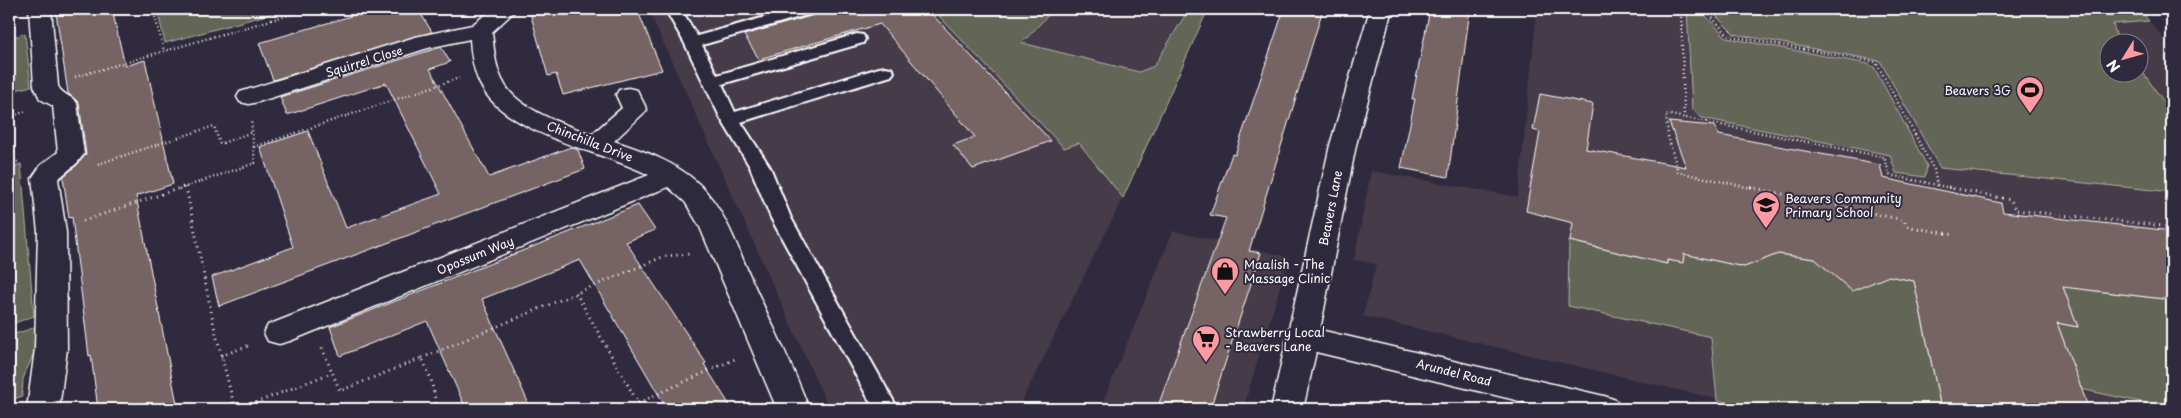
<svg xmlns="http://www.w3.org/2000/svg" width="2181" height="418" viewBox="0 0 2181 418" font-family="'Playpen Sans',sans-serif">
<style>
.built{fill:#443b48;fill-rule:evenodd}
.green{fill:#646557;stroke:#b2b2ab}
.building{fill:#766363;stroke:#fff}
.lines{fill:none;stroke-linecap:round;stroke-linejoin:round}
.lane-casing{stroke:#fff;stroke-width:4}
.street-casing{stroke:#fff;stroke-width:3}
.path-far1{stroke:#fff;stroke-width:2.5;stroke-dasharray:1 3;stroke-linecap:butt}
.path{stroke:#fff;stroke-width:3;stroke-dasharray:1 4.5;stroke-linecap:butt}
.lane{fill:#2f2a3d;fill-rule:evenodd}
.street{fill:#2f2a3d;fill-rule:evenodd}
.labels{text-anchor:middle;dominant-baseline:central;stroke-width:4;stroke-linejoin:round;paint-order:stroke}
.street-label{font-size:12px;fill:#fff;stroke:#2f2a3d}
.poi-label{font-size:12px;fill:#fff;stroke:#2f2a3d;text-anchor:start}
</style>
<rect width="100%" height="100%" fill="#2f2a3d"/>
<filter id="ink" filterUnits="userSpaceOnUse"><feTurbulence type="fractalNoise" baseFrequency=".02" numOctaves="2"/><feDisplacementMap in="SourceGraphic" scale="10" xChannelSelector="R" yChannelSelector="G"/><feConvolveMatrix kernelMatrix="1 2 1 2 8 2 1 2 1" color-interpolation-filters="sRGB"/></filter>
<g filter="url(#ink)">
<path class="built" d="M648,9H1189L1153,66L1139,73L1054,51L1079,143L1123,198L1018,409H829Z
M1537,9H2139L2172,48V409H1759L1363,316L1376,264L1354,260L1371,171L1518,197ZM2108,42H2138V72H2108Z
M1173,231L1289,257L1243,409H1100Z"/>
<path class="green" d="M157,9H288L165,43Z
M964,9H1054L1022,43L1139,72L1154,66L1189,9H1208L1123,198L1079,143L1064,148L939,16Z
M1687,9H1699L1727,38L1868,64L1874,67L1927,166L1925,177L1896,173L1890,155L1702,118L1692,109Z
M1709,9H2139L2149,21L2113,24L2118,42H2108V72H2138L2139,67L2169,109L2172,121V192L1940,168L1880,61L1734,34Z
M25,34L31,86L9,92V38Z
M21,164L34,316L9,325V168Z
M1686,238L1704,258L1744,267L1778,254L1815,259L1852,291L1872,272L1914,281L1941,409H1759L1717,400L1711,337L1568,306L1569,241L1667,264V260L1683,262Z
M2056,269L2076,273L2087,290L2172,300V409L2081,389L2057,323L2078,327Z
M39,326L38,343L23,379L22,396L9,401V336Z"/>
<path class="building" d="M72,9H112L125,66L145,60L173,184L136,196L178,409H98L91,355L89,356L72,217L69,218L63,177L78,164L86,154L79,103L68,93L56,13Z
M375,9H418L432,32L273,80L259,43Z
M529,9H637L662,70L563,95L556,74L548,76Z
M821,9H927L1051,141L973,169L953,145L975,137L880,24L759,59L744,35L818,14Z
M1284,9H1323L1249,251L1261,253L1210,409H1157L1226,218L1210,215L1232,154L1235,155Z
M1430,9H1470L1448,177L1401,168L1415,99H1412Z
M441,47L450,62L430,69L489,177L571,147L578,150L585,169L219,306L212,277L293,247L260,147L308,131L346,228L441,194L386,83L287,115L280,97Z
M1540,94L1593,104L1586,149L1686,167L1669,122L1714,126L1719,135L1880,165L1883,178L2001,203L2003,212L2172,231V300L2063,287L2078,327L2057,323L2089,409H1967L1940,403L1914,281L1889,276L1852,291L1815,259L1778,254L1744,267L1684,254L1683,263L1667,260V264L1570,241L1573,223L1526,211L1540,132L1533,130Z
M638,205L655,230L626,242L706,363L704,364L732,409H667L580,260L482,299L531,409H466L427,321L340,356L330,327Z"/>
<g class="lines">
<g class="lane-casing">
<path id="lane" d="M665,9H681L697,36L794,9H819L817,12L702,45L717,75L857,34L863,35L865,39L863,43L722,84L735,112L879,68L885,67L891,68L894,72L891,76L741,122L770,167L791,218L898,409H874L771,218L750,167L721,119L684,42Z"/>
</g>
<g class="street-casing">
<path id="street" d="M29,9H51L58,86C61,94 72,96 77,103L84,154L77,163L58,179L66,232L67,349L59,409H27L35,349L38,232L32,178L41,165L58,152L53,106L40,99L34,86Z
M493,9H517L492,32C494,49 495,69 505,85C520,110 565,125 592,134L622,108L616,95L619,90L628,88L637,90L647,110L614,141C644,151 676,162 699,184C727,211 739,253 755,287C773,327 794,368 809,409H777L699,225L685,202L668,187L290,341L279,344L268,341L264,333L268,325L649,175C600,150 505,135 480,84C473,70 471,54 470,39L428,48L258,102L249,104L240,102L237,97L240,92L415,37L472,25Z
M1370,9H1392L1356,145L1320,330L1604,396L1616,400L1620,409H1553L1316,352L1303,409H1271L1330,145Z"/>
</g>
<path class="path-far1" d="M153,9L164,51
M1681,9L1684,117
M1704,9L1729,36L1876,62L1934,170L1937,185L1954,189
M75,77L309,9
M9,117L27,111
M254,147L459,78
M9,164L20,161
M98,164L214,126L220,144L252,132
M179,189L255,163L251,120
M1756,189L1678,172L1668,136L1666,114L1884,157L1890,175L1937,185"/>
<path class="path" d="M186,187L214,326L235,409
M1750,187L1904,220L1906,226L1954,235
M1948,187L2011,200L2015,210L2172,227
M83,221L183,187
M576,293L638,403L737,358
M9,332L18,329
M322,348L340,391L422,358L431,379L437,409
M221,356L250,345
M422,358L665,256L691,254
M240,409L331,373"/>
<use href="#lane" class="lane"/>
<use href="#street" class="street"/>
</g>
</g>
<defs>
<g id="stadium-pin" transform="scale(1.4375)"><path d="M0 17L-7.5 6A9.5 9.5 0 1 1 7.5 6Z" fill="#ff9aa2" stroke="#2f2a3d"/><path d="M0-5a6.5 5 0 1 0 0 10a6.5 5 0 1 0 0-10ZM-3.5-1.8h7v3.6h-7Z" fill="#111"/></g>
<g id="school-pin" transform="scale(1.4375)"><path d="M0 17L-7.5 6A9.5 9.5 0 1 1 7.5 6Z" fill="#ff9aa2" stroke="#2f2a3d"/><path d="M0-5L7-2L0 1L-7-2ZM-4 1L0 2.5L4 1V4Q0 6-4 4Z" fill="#111"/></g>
<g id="shop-pin" transform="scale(1.4375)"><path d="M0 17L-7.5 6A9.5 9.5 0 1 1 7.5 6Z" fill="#ff9aa2" stroke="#2f2a3d"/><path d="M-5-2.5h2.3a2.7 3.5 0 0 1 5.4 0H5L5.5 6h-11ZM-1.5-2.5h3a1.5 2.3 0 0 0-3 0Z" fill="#111"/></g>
<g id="supermarket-pin" transform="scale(1.4375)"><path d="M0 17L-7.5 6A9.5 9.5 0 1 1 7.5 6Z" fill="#ff9aa2" stroke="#2f2a3d"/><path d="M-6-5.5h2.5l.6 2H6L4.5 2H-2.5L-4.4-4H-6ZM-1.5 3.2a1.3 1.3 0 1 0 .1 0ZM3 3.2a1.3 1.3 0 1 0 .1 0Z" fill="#111"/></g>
</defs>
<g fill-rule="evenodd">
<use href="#stadium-pin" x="2030" y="90"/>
<use href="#school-pin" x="1766" y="205"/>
<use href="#shop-pin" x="1225" y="271"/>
<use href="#supermarket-pin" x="1206" y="339"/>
</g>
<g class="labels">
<g class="street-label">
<text transform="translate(364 61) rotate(-17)">Squirrel Close</text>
<text transform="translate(590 141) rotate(21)">Chinchilla Drive</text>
<text transform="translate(1330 208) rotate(-79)">Beavers Lane</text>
<text transform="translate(475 255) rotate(-22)">Opossum Way</text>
<text transform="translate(1454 372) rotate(14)">Arundel Road</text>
</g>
<g class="poi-label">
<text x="2011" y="90" text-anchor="end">Beavers 3G</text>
<text x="1785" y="198">Beavers Community<tspan x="1785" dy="14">Primary School</tspan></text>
<text x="1244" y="264">Maalish - The<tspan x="1244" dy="14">Massage Clinic</tspan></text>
<text x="1225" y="332">Strawberry Local<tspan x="1225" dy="14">- Beavers Lane</tspan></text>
</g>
</g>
<rect width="2181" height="418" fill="none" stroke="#2f2a3d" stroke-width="30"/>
<rect x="15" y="15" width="2151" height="388" fill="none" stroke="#fff" stroke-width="2" filter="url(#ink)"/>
<g transform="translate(2124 58) rotate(233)"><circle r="24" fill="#2f2a3d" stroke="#827f8b"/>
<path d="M0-4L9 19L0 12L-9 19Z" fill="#ff9aa2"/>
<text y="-8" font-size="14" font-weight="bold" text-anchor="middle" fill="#ffffff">N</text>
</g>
</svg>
